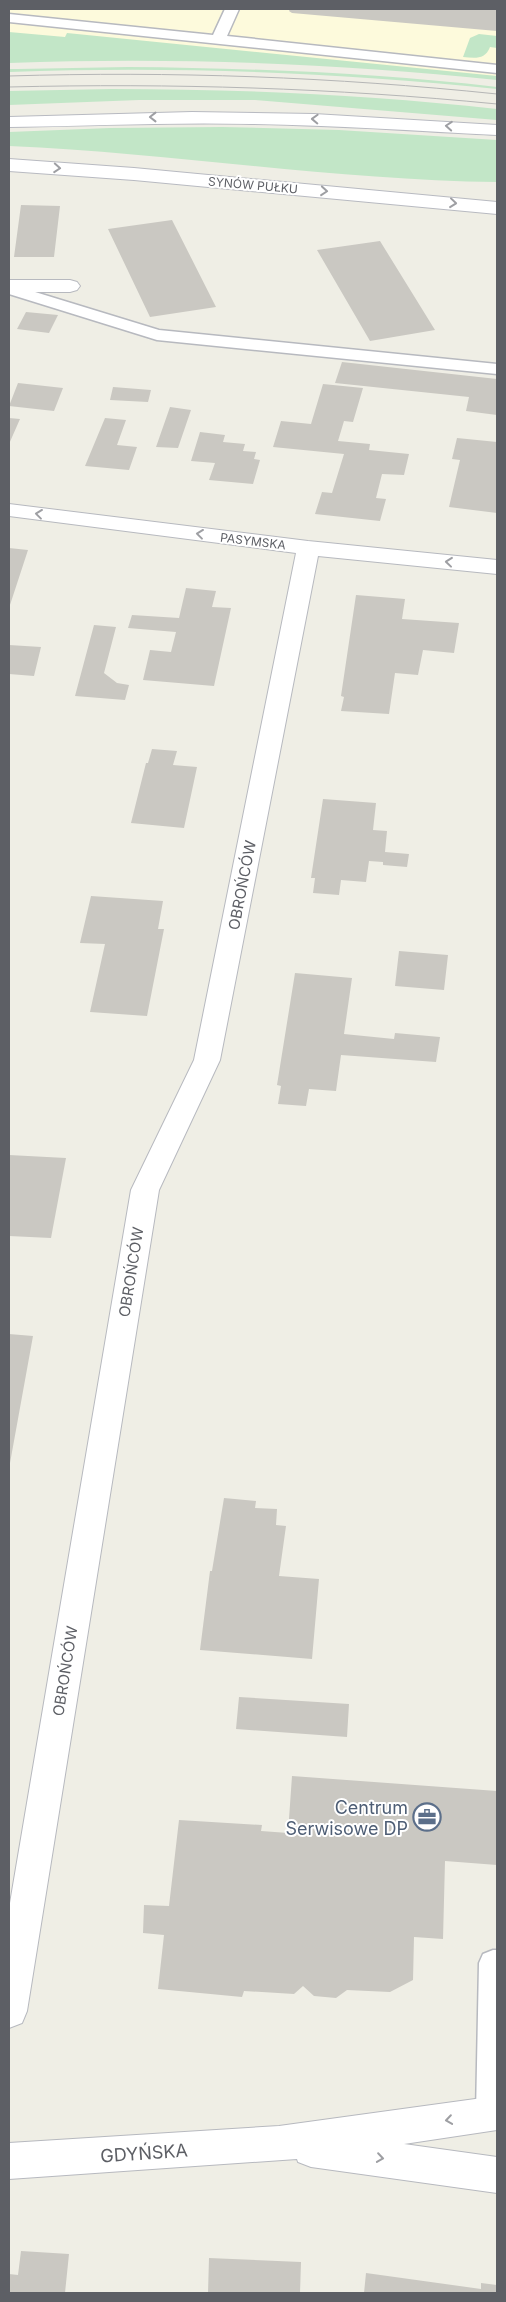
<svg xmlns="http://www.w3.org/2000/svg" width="506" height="2302" viewBox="0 0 506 2302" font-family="Inter,sans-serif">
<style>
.commercial{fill:#fdfadc}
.green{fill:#c2e6c7}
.building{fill:#cac8c2}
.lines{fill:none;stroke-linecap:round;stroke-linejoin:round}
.service-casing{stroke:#b7b9bf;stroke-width:3}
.minor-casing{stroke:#b7b9bf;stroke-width:2}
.secondary-casing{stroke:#b8bac1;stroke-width:2}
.service{fill:#fff;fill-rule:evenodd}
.minor{fill:#fff;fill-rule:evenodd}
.secondary{fill:#fff;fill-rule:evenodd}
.tram{stroke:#b5b6b6;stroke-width:1}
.oneway{stroke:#9e9fa3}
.labels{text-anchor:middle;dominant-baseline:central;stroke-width:4;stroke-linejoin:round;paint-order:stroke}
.far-street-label{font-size:12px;fill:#5d5f65;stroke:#fff}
.street-label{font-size:15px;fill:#5d5f65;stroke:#fff}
.near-service-label{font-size:18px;fill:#4e5e75;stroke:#fff;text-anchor:end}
.near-street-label{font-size:18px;fill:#5d5f65;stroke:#fff}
</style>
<rect width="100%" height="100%" fill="#efeee5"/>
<path class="commercial" d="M9,9H497V79L150,46L9,44Z"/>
<path class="green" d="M9,32L65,37L67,33L497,76V80C335,63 172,57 9,63Z
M479,34L497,36V48L490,47C485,60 475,58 463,57L470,38Z
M128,67C252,68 375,73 497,87V89C335,72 172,66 9,72V69H18Z
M112,89C241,89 369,95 497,109V120L255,100H139L9,105V91Z
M222,127L339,130L497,140V182C334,180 172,153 9,146V132L110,128Z"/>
<path class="building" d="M290,9H497V31L292,13L289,11Z
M21,205L60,206L54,257H14Z
M172,220L216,307L150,317L108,229Z
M380,241L435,330L370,341L317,250Z
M26,312L58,315L49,333L17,329Z
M342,362L497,379V415L466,411L469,397L335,383Z
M18,383L63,388L54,411L9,406Z
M323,384L363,388L353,422L344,421L338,441L370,444L369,450L409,454L404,475L382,474L376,498L386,499L380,521L315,514L322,492L332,493L344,454L273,447L281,421L311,424Z
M113,387L151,390L148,402L110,400Z
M170,407L191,410L178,448L156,447Z
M9,418L20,419L9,444Z
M105,418L126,420L117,445L137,447L129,470L85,466Z
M200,432L225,435L223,442L245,444L243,451L256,452L254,459L260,460L253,484L209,480L215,463L191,461Z
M457,438L497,442V513L449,507L460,460L452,459Z
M9,548L28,550L9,608Z
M186,588L216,591L212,607L231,608L214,686L143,680L150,650L171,652L176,632L128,628L132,615L179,618Z
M356,595L405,599L402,619L459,623L454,653L423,650L418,675L395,673L389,714L341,711L344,697L341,696Z
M94,625L116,627L104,673L117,683L129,685L125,700L75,696Z
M9,645L41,647L34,676L9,674Z
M152,749L177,751L173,765L197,767L184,828L131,823L146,763H148Z
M323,799L376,803L373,830L387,831L385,852L409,854L407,867L383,865V862L369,861L366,882L341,880L339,895L313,893L315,878H311Z
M91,896L163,901L158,929H164L147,1016L90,1012L105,944L80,943Z
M399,951L448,955L444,990L395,986Z
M295,973L352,978L344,1034L394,1039L395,1033L440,1037L436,1062L341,1055L336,1091L309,1089L306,1106L278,1104L281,1086L277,1085Z
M9,1155L66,1158L51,1238L9,1236Z
M9,1334L33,1336L10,1463L9,1462Z
M224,1498L256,1501L255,1508L277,1509L276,1525L286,1526L279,1576L319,1579L312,1659L200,1650L210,1571H212Z
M239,1697L349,1704L347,1737L236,1729Z
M292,1776L497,1791V1865L445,1861L443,1939L414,1937L413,1980L390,1992L347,1990L336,1998L314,1996L303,1986L294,1994L244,1991L242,1997L158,1989L164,1935L143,1933L144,1905L169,1906L179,1820L262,1825L261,1831L288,1833Z
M21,2251L69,2254L65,2293H9V2274L18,2275Z
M209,2258L301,2262L300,2293H208Z
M366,2273L481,2289V2283L497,2285V2293H364Z"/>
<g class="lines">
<g class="service-casing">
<path id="service" d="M225,9H239L227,36L497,65V73L9,22V14L213,35Z
M9,284L159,330L497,364V374L157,340L9,294Z
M493,1950H497V2126L491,2128L480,2124L476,2114L479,1963L483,1954Z"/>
</g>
<g class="minor-casing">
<path id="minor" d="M9,280H70L77,282L80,286L77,290L70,292H9Z
M9,504L308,541L497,560V574L318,556L220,1060L159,1190L27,2011L22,2023L9,2028V1909L131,1190L194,1060L296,553L9,516Z
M497,2096V2130L404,2144L497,2157V2193L311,2167L298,2162L297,2159L9,2179V2143L279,2126Z"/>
</g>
<g class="secondary-casing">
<path id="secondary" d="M192,112L314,114L497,125V135C415,131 333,125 251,124C170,122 90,126 9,127V117Z
M9,159L134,168L497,202V214L134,180L9,171Z"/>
</g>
<use href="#service" class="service"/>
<use href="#minor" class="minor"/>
<use href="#secondary" class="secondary"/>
<path class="tram" d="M9,76C172,71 334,77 497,94
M9,87C172,83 334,88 497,104"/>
</g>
<defs><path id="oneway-chevron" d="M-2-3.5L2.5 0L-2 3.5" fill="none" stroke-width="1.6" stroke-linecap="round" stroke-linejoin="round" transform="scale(1.25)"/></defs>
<g class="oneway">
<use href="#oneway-chevron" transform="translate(153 117) rotate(180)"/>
<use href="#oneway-chevron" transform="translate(315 119) rotate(-178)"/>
<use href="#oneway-chevron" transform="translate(449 126) rotate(-176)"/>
<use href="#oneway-chevron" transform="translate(57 168) rotate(4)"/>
<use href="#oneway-chevron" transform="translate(324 191) rotate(5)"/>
<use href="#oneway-chevron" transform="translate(453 203) rotate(6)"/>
<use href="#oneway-chevron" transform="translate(39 514) rotate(-173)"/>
<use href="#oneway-chevron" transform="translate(200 534) rotate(-173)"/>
<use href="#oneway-chevron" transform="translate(449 562) rotate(-174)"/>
<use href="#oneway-chevron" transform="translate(449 2120) rotate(172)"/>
<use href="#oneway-chevron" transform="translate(380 2158) rotate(8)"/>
</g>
<defs>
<g id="office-ring" transform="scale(1.4375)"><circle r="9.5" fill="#fff" stroke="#5c6f8a" stroke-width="1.5"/><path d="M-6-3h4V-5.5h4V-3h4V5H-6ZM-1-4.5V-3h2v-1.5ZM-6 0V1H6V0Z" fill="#5c6f8a"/></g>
</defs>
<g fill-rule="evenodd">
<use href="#office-ring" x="427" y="1817"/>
</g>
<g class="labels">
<g class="far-street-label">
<text transform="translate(253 185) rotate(5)">SYNÓW PUŁKU</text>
<text transform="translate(253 541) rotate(7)">PASYMSKA</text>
</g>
<g class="street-label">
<text transform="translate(242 885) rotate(-79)">OBROŃCÓW</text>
<text transform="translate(131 1272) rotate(-81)">OBROŃCÓW</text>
<text transform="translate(65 1671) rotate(-81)">OBROŃCÓW</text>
</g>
<g class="near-service-label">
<text x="408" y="1807">Centrum<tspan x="408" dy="21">Serwisowe DP</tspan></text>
</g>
<g class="near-street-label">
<text transform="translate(144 2153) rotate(-4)">GDYŃSKA</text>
</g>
</g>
<rect width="506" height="2302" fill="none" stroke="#5d5f65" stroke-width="20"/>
</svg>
